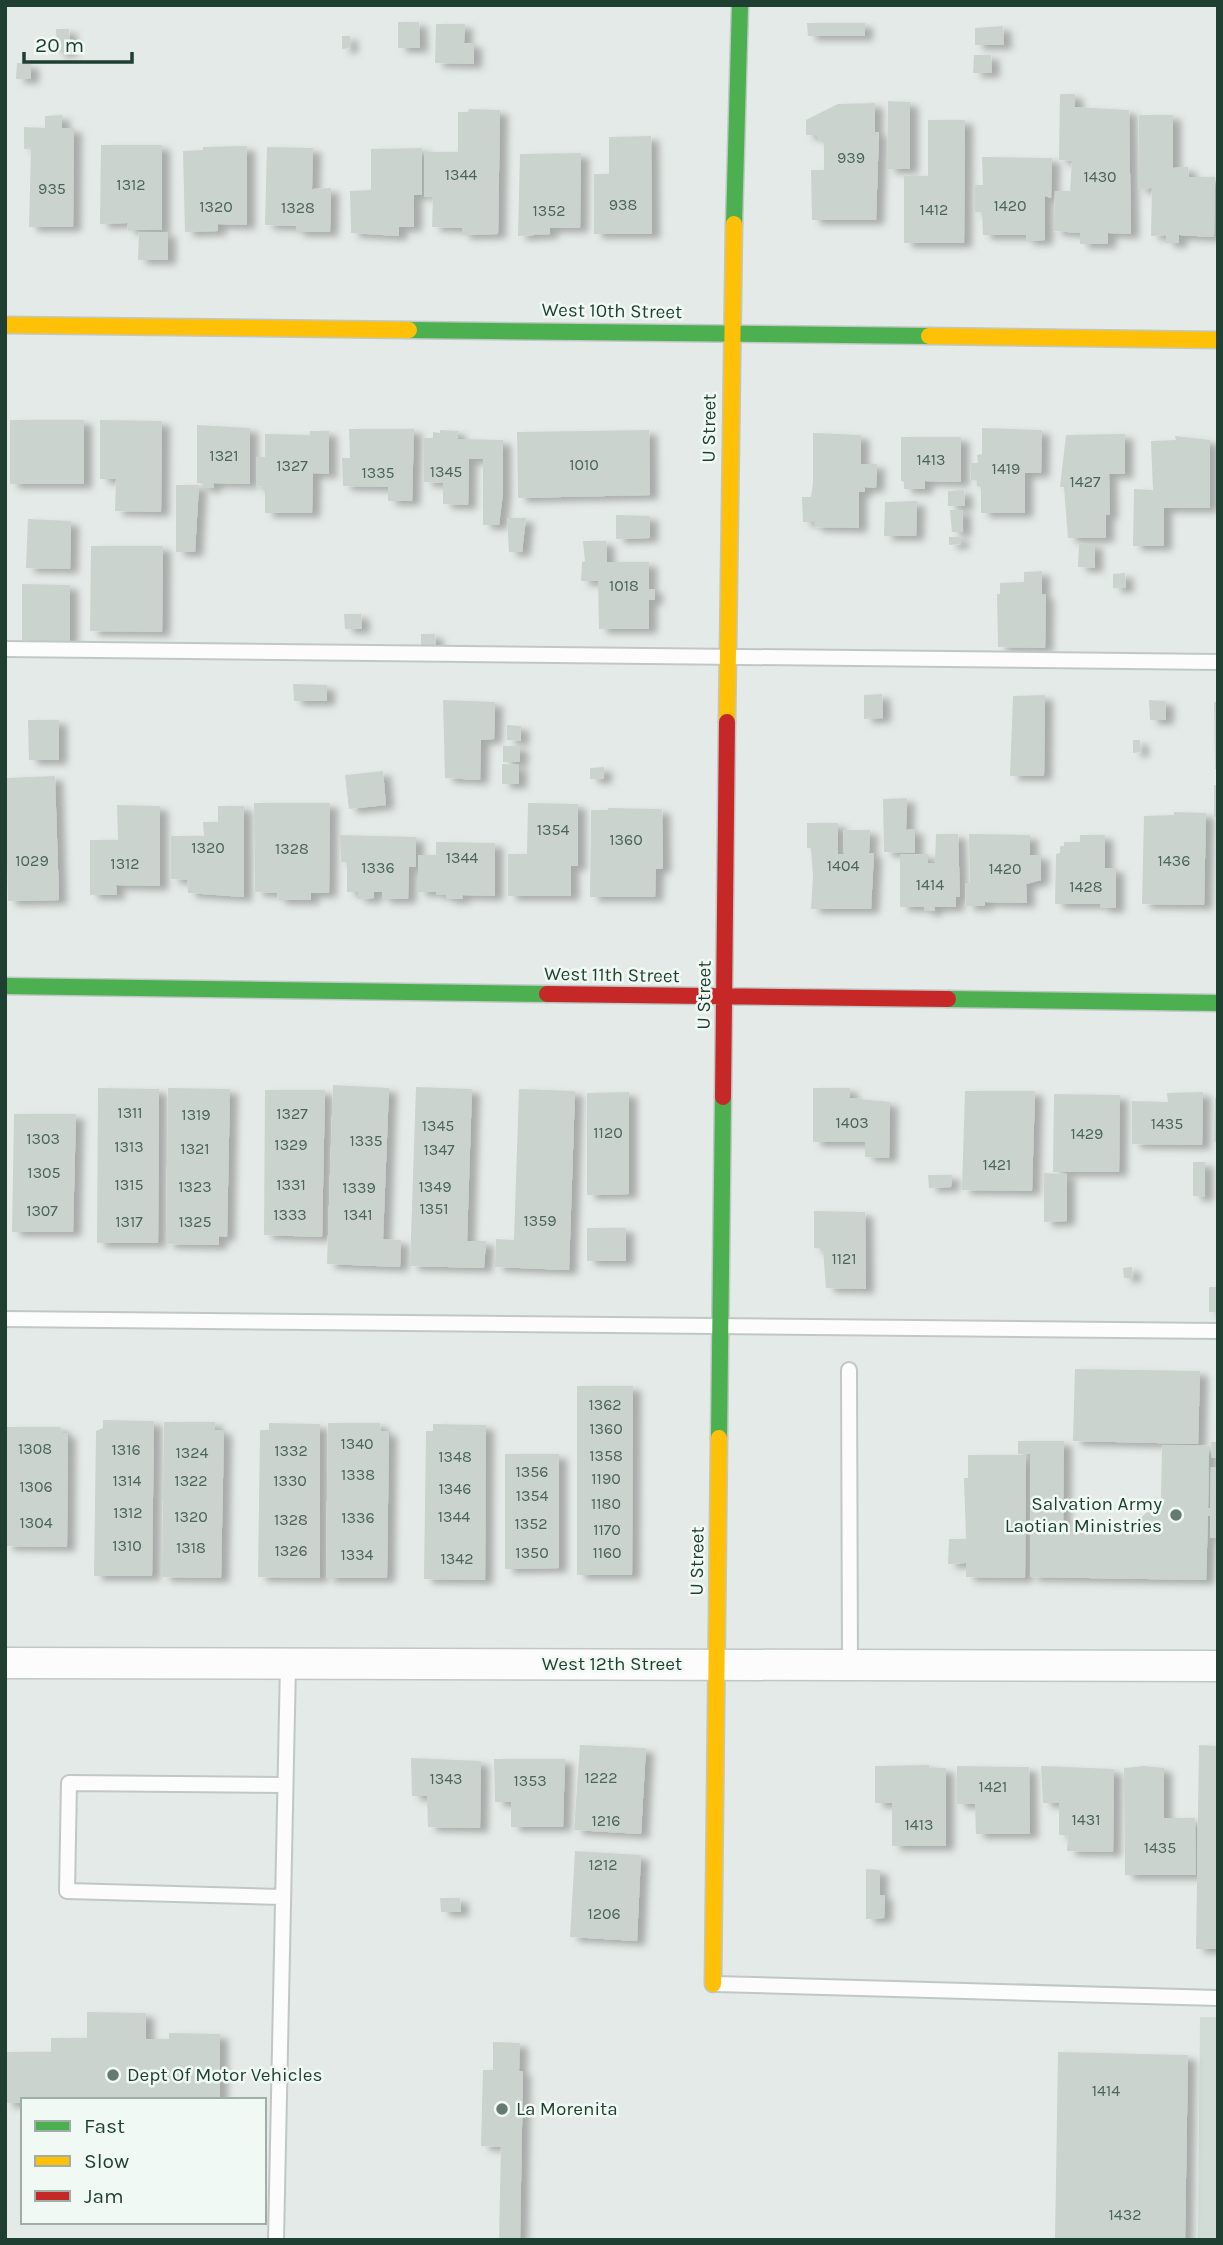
<svg xmlns="http://www.w3.org/2000/svg" width="1223" height="2245" viewBox="0 0 1223 2245" font-family="Karla,sans-serif">
<style>
.built{fill:#d1dcd6}
.building{fill:#cbd3cf;filter:url(#shadow)}
.lines{fill:none;stroke-linecap:round;stroke-linejoin:round}
.lane-casing{stroke:#c1c7c4;stroke-width:18}
.street-casing{stroke:#c1c7c4;stroke-width:33}
.fast-casing{stroke:#bfc8c4;stroke-width:19}
.slow-casing{stroke:#bfc8c4;stroke-width:19}
.jam-casing{stroke:#bfc8c4;stroke-width:19}
.lane{stroke:#fbfcfb;stroke-width:14}
.street{stroke:#fbfcfb;stroke-width:30}
.fast{stroke:#4caf50;stroke-width:16}
.slow{stroke:#ffc107;stroke-width:16}
.jam{stroke:#c62828;stroke-width:16}
.poi-dot{fill:#647b71;stroke:#f1f9f4;stroke-width:2.5}
.labels{text-anchor:middle;dominant-baseline:central;stroke-width:5;stroke-linejoin:round;paint-order:stroke}
.number-label{font-size:16px;fill:#4b655a}
.street-label{font-size:19px;fill:#1f3f32;stroke:#f1f9f4}
.poi-label{font-size:19px;fill:#1f3f32;stroke:#f1f9f4;text-anchor:start}
</style>
<defs>
<filter id="shadow"><feDropShadow dx="8" dy="4.5" stdDeviation="3.5" flood-color="#0004"/></filter>
</defs>
<rect width="100%" height="100%" fill="#e4eae7"/>
<path class="built" d="M1200,2017H1218V2240H1198Z"/>
<path class="building" d="M398,22H419L420,48H398Z
M807,23H865V36H808Z
M436,24H465L464,43H474V64L435,63Z
M1003,26L1004,45H975V28Z
M56,29H69L70,52L57,53Z
M342,36H350V48L342,49Z
M974,55H991L992,73H973Z
M17,63L31,64V79H16Z
M1060,94H1075V107L1129,110L1131,234L1108,233V244H1080V233L1054,231L1055,191H1070L1072,161L1059,160Z
M888,101L910,102V169H887Z
M875,103V132H879L876,220H812L811,170H824V144L816,135H806V120L838,104Z
M469,109L500,110L498,234L462,235V228L432,227L433,197H424V152H458V112H468Z
M62,115V128H74L73,227H29L31,149H24V127L45,128V116Z
M1139,115H1173V168L1188,167L1189,177H1215L1214,237L1179,235V243H1166V235L1151,236L1152,188L1138,189Z
M928,120H965L964,243H904V176H928Z
M651,136L652,234H594V174H609V137Z
M101,145H162V230H128L127,223L100,224Z
M247,146V225L218,224V231L185,232L183,151L203,150V147Z
M267,147L313,148L312,189L331,188L330,232H296V226L265,225Z
M422,148V195H414V227H399V236L351,233L350,191L371,190V149Z
M581,153L580,228H550V234L518,236L520,154Z
M982,157L1052,158L1051,198L1045,196V240L1026,241V235H983L982,212H975V185H983Z
M139,232H168V260H138Z
M10,420H84V484H10Z
M100,420L162,421L161,512L115,511L116,479H100Z
M197,425L250,428V484L213,483L214,488H203V483H197Z
M982,428L1042,430L1041,473H1025V513H981V487L977,486V480H971L970,463H978L977,455L982,454Z
M349,429H414L412,501H388V487L343,486L342,458H350Z
M440,430L458,431V439L503,440V493L499,525H483V459H469L468,505L443,504V483L424,482V438H433V432L440,433Z
M649,430L650,495L518,498L517,432Z
M310,431H329V474L313,473L312,513H265V487L256,486V457H265V434L310,435Z
M813,433L861,435V464H877L876,488L865,487V492H859V528L814,527V522H803L802,497H811L813,483Z
M1125,434V474H1109L1110,515L1106,514V538H1068L1064,487H1060L1066,435Z
M1175,436L1210,440V508H1164V546H1133L1134,489L1153,490L1151,441L1176,440Z
M901,437H961V482L925,481V489H904V482L901,481Z
M176,485H199L195,552H176Z
M964,490L965,506H948V491Z
M917,501L916,536H884L885,502Z
M950,510H963V532H952Z
M616,515L650,516V538L616,539Z
M507,518H526L522,552H509Z
M28,519L71,521L70,569L26,568Z
M949,537H961V544L949,545Z
M583,541H606L607,562H649V589H655V600H649V629H599L598,581H581L582,562L585,561Z
M1079,544H1095V568L1078,567Z
M91,546H163L162,632L90,631Z
M1042,571V594L1046,595L1045,648L998,647L997,594H1000V583L1024,582V572Z
M1125,573L1126,588H1113V574Z
M22,584L70,585V641L22,640Z
M344,614H361L362,629H345Z
M421,634H435L436,647L421,646Z
M293,684L327,685V701H294Z
M882,694L883,718L864,719V695Z
M1045,695L1044,776H1010L1013,696Z
M443,700L495,702L494,739L481,740L480,780L445,778Z
M1149,700L1166,701V720H1150Z
M1214,702H1218V769H1215Z
M28,720H59V760H29Z
M507,725L521,726V741L507,740Z
M1133,740H1140L1141,752L1133,753Z
M503,746H520V762H503Z
M502,764L519,765V784H502Z
M604,767V779H590V768Z
M383,771L386,805L349,809L345,775Z
M55,776L59,900L8,901L5,778Z
M1214,785H1218V817H1214Z
M907,798L906,830L915,829V853L884,852L883,799Z
M254,803H330L329,893H311V900H278L277,893L255,892Z
M528,803L578,804V866H571V896H508V854H527Z
M117,805L160,806V886L116,885L117,895H90V840H118Z
M218,806H244V897L188,893L187,880L171,879V836H204L203,822H218Z
M608,808L662,809L663,868L656,869L655,897H590L591,810H608Z
M1174,812L1206,813L1204,905L1142,904L1144,816L1174,815Z
M807,823H838V854H844L843,830H870L869,853H874L871,909H811L813,877L811,848H807Z
M936,834H958L960,897H956V907H934L935,911H924V907H900V854H928V863H935Z
M969,834L1030,835V855H1041V880L1026,884L1027,903L985,902V906H966L965,883H970Z
M340,835L416,837V867H409L408,899H382V892H374V898L358,899V892H347V862H341Z
M1080,835H1105V868H1116V908H1100L1101,904H1055L1056,854L1060,853V846H1064V842H1080Z
M436,842L495,843V896L463,895L462,899H446V895H436V892H418V855H436Z
M333,1085L389,1088L383,1239L401,1240L400,1267L327,1264Z
M416,1087L472,1089L467,1241H486L484,1268L410,1266Z
M98,1088L159,1089L158,1243H97Z
M168,1088L230,1089L227,1237L219,1236V1245L166,1244Z
M813,1088H850V1098L890,1102L889,1158L865,1157V1142H813Z
M519,1089L575,1091L569,1270L495,1267L496,1239L514,1240Z
M265,1090H325L322,1237L264,1235Z
M965,1091H1035L1032,1191L962,1190Z
M629,1092V1194L587,1195V1093Z
M1203,1092L1202,1145L1132,1144V1101L1168,1102L1167,1093Z
M1054,1094L1120,1095L1119,1172H1053Z
M1215,1098H1218V1141L1214,1142Z
M14,1114H76L73,1232H12Z
M1193,1162H1205V1197L1193,1196Z
M1044,1173L1067,1174V1221L1044,1222Z
M928,1175H952L951,1187L929,1188Z
M814,1211L865,1212L866,1289L826,1288L823,1249L814,1248Z
M587,1228H626V1261H587Z
M1132,1267L1133,1278H1124L1123,1268Z
M1209,1287H1218V1312H1209Z
M1075,1369L1200,1371L1198,1444L1073,1441Z
M577,1386H633L632,1575H577Z
M103,1420L154,1421L152,1576H94L96,1431L103,1428Z
M164,1422H215V1430H224L221,1578L162,1577Z
M269,1423L320,1424V1578L258,1577L260,1430H269Z
M328,1423H380L381,1431H389L387,1578H326Z
M433,1424L486,1425L485,1580L424,1579L426,1431H433Z
M7,1427H60L63,1433H68L67,1547L5,1546Z
M1018,1441H1064L1063,1532L1126,1533L1161,1498L1162,1445L1209,1446L1208,1508H1210L1211,1467H1218V1538H1210V1516H1208L1206,1580L1030,1577V1454H1018Z
M1211,1442H1218V1458H1212Z
M505,1454H559V1568L505,1569Z
M968,1455H1026L1025,1578L966,1577V1563L948,1564L949,1539H966L964,1478H968Z
M580,1745L646,1748L641,1834L574,1830Z
M1199,1745L1218,1746V1949H1196Z
M411,1758L481,1761L480,1828L428,1827L427,1796H412Z
M494,1759H565L563,1827H511V1802H495Z
M929,1765V1768H946V1846H892V1803H875V1766Z
M957,1766L1029,1767L1030,1834H976L975,1804H957Z
M1041,1766L1114,1769L1113,1852L1067,1851L1068,1835H1059V1803H1043Z
M1144,1766L1164,1768V1818H1195L1196,1875H1125L1124,1768Z
M575,1851L641,1855L637,1941L570,1937Z
M866,1869L880,1870V1895H885L884,1918L866,1919Z
M440,1898H460L461,1912H441Z
M87,2012L146,2013V2039H169V2033L220,2034V2098L23,2100V2103H5V2052H51V2038H87Z
M493,2042L520,2043L519,2071H523L520,2240H499L501,2147L481,2146L483,2070H493Z
M1058,2052L1188,2055L1185,2240H1055Z"/>
<g class="lines">
<g class="lane-casing">
<path id="lane" d="M5,649L1218,662
M5,1319L1218,1331
M849,1370L850,1665
M281,1897L67,1891L69,1783L284,1785
M715,1984L1218,1998
M276,2240L288,1664"/>
</g>
<g class="street-casing">
<path id="street" d="M5,1663L1218,1666"/>
</g>
<g class="fast-casing">
<path id="fast" d="M734,224L740,5
M409,330L929,336
M5,986L547,994
M948,999L1218,1003
M719,1438L723,1097"/>
</g>
<g class="slow-casing">
<path id="slow" d="M5,325L409,330
M929,336L1218,340
M727,722L734,224
M713,1984L719,1438"/>
</g>
<g class="jam-casing">
<path id="jam" d="M547,994L948,999
M723,1097L727,722"/>
</g>
<use href="#lane" class="lane"/>
<use href="#street" class="street"/>
<use href="#fast" class="fast"/>
<use href="#slow" class="slow"/>
<use href="#jam" class="jam"/>
</g>
<g class="poi-dot">
<circle cx="1176" cy="1515" r="7"/>
<circle cx="113" cy="2075" r="7"/>
<circle cx="502" cy="2109" r="7"/>
</g>
<g class="labels">
<g class="number-label">
<text x="851" y="157">939</text>
<text x="461" y="174">1344</text>
<text x="1100" y="176">1430</text>
<text x="131" y="184">1312</text>
<text x="52" y="188">935</text>
<text x="623" y="204">938</text>
<text x="1010" y="205">1420</text>
<text x="216" y="206">1320</text>
<text x="298" y="207">1328</text>
<text x="934" y="209">1412</text>
<text x="549" y="210">1352</text>
<text x="224" y="455">1321</text>
<text x="931" y="459">1413</text>
<text x="584" y="464">1010</text>
<text x="292" y="465">1327</text>
<text x="1006" y="468">1419</text>
<text x="446" y="471">1345</text>
<text x="378" y="472">1335</text>
<text x="1085" y="481">1427</text>
<text x="624" y="585">1018</text>
<text x="553" y="829">1354</text>
<text x="626" y="839">1360</text>
<text x="208" y="847">1320</text>
<text x="292" y="848">1328</text>
<text x="462" y="857">1344</text>
<text x="32" y="860">1029</text>
<text x="1174" y="860">1436</text>
<text x="125" y="863">1312</text>
<text x="843" y="865">1404</text>
<text x="378" y="867">1336</text>
<text x="1005" y="868">1420</text>
<text x="930" y="884">1414</text>
<text x="1086" y="886">1428</text>
<text x="130" y="1112">1311</text>
<text x="292" y="1113">1327</text>
<text x="196" y="1114">1319</text>
<text x="852" y="1122">1403</text>
<text x="1167" y="1123">1435</text>
<text x="438" y="1125">1345</text>
<text x="608" y="1132">1120</text>
<text x="1087" y="1133">1429</text>
<text x="43" y="1138">1303</text>
<text x="366" y="1140">1335</text>
<text x="291" y="1144">1329</text>
<text x="129" y="1146">1313</text>
<text x="195" y="1148">1321</text>
<text x="439" y="1149">1347</text>
<text x="997" y="1164">1421</text>
<text x="44" y="1172">1305</text>
<text x="129" y="1184">1315</text>
<text x="291" y="1184">1331</text>
<text x="195" y="1186">1323</text>
<text x="435" y="1186">1349</text>
<text x="359" y="1187">1339</text>
<text x="434" y="1208">1351</text>
<text x="42" y="1210">1307</text>
<text x="290" y="1214">1333</text>
<text x="358" y="1214">1341</text>
<text x="540" y="1220">1359</text>
<text x="129" y="1221">1317</text>
<text x="195" y="1221">1325</text>
<text x="844" y="1258">1121</text>
<text x="605" y="1404">1362</text>
<text x="606" y="1428">1360</text>
<text x="357" y="1443">1340</text>
<text x="35" y="1448">1308</text>
<text x="126" y="1449">1316</text>
<text x="291" y="1450">1332</text>
<text x="192" y="1452">1324</text>
<text x="606" y="1455">1358</text>
<text x="455" y="1456">1348</text>
<text x="532" y="1471">1356</text>
<text x="358" y="1474">1338</text>
<text x="606" y="1478">1190</text>
<text x="127" y="1480">1314</text>
<text x="191" y="1480">1322</text>
<text x="290" y="1480">1330</text>
<text x="36" y="1486">1306</text>
<text x="455" y="1488">1346</text>
<text x="532" y="1495">1354</text>
<text x="606" y="1503">1180</text>
<text x="128" y="1512">1312</text>
<text x="191" y="1516">1320</text>
<text x="454" y="1516">1344</text>
<text x="358" y="1517">1336</text>
<text x="291" y="1519">1328</text>
<text x="36" y="1522">1304</text>
<text x="531" y="1523">1352</text>
<text x="607" y="1529">1170</text>
<text x="127" y="1545">1310</text>
<text x="191" y="1547">1318</text>
<text x="291" y="1550">1326</text>
<text x="532" y="1552">1350</text>
<text x="607" y="1552">1160</text>
<text x="357" y="1554">1334</text>
<text x="457" y="1558">1342</text>
<text x="601" y="1777">1222</text>
<text x="446" y="1778">1343</text>
<text x="530" y="1780">1353</text>
<text x="993" y="1786">1421</text>
<text x="1086" y="1819">1431</text>
<text x="606" y="1820">1216</text>
<text x="919" y="1824">1413</text>
<text x="1160" y="1847">1435</text>
<text x="603" y="1864">1212</text>
<text x="604" y="1913">1206</text>
<text x="1106" y="2090">1414</text>
<text x="1125" y="2214">1432</text>
</g>
<g class="street-label">
<text transform="translate(612 311) rotate(1)">West 10th Street</text>
<text transform="translate(709 428) rotate(-89)">U Street</text>
<text transform="translate(612 975) rotate(1)">West 11th Street</text>
<text transform="translate(704 995) rotate(-89)">U Street</text>
<text transform="translate(697 1561) rotate(-89)">U Street</text>
<text x="612" y="1664">West 12th Street</text>
</g>
<g class="poi-label">
<text x="1162" y="1504" text-anchor="end">Salvation Army<tspan x="1162" dy="22">Laotian Ministries</tspan></text>
<text x="127" y="2075">Dept Of Motor Vehicles</text>
<text x="516" y="2109">La Morenita</text>
</g>
</g>
<rect width="1223" height="2245" fill="none" stroke="#1f3f32" stroke-width="14"/>
<rect x="21" y="2098" width="245" height="126" fill="#f1f9f4" stroke="#9dafa6" stroke-width="2"/>
<rect x="35" y="2121" width="35" height="10" fill="#4caf50" stroke="#9dafa6" stroke-width="2"/>
<text x="84" y="2133" font-size="21" fill="#1f3f32">Fast</text>
<rect x="35" y="2156" width="35" height="10" fill="#ffc107" stroke="#9dafa6" stroke-width="2"/>
<text x="84" y="2168" font-size="21" fill="#1f3f32">Slow</text>
<rect x="35" y="2191" width="35" height="10" fill="#c62828" stroke="#9dafa6" stroke-width="2"/>
<text x="84" y="2203" font-size="21" fill="#1f3f32">Jam</text>
<path d="M24 52v10h108v-10" fill="none" stroke="#1f3f32" stroke-width="3.5"/>
<text x="35" y="52" font-size="21" fill="#1f3f32" stroke="#f1f9f4" stroke-width="5" paint-order="stroke">20 m</text>
</svg>
